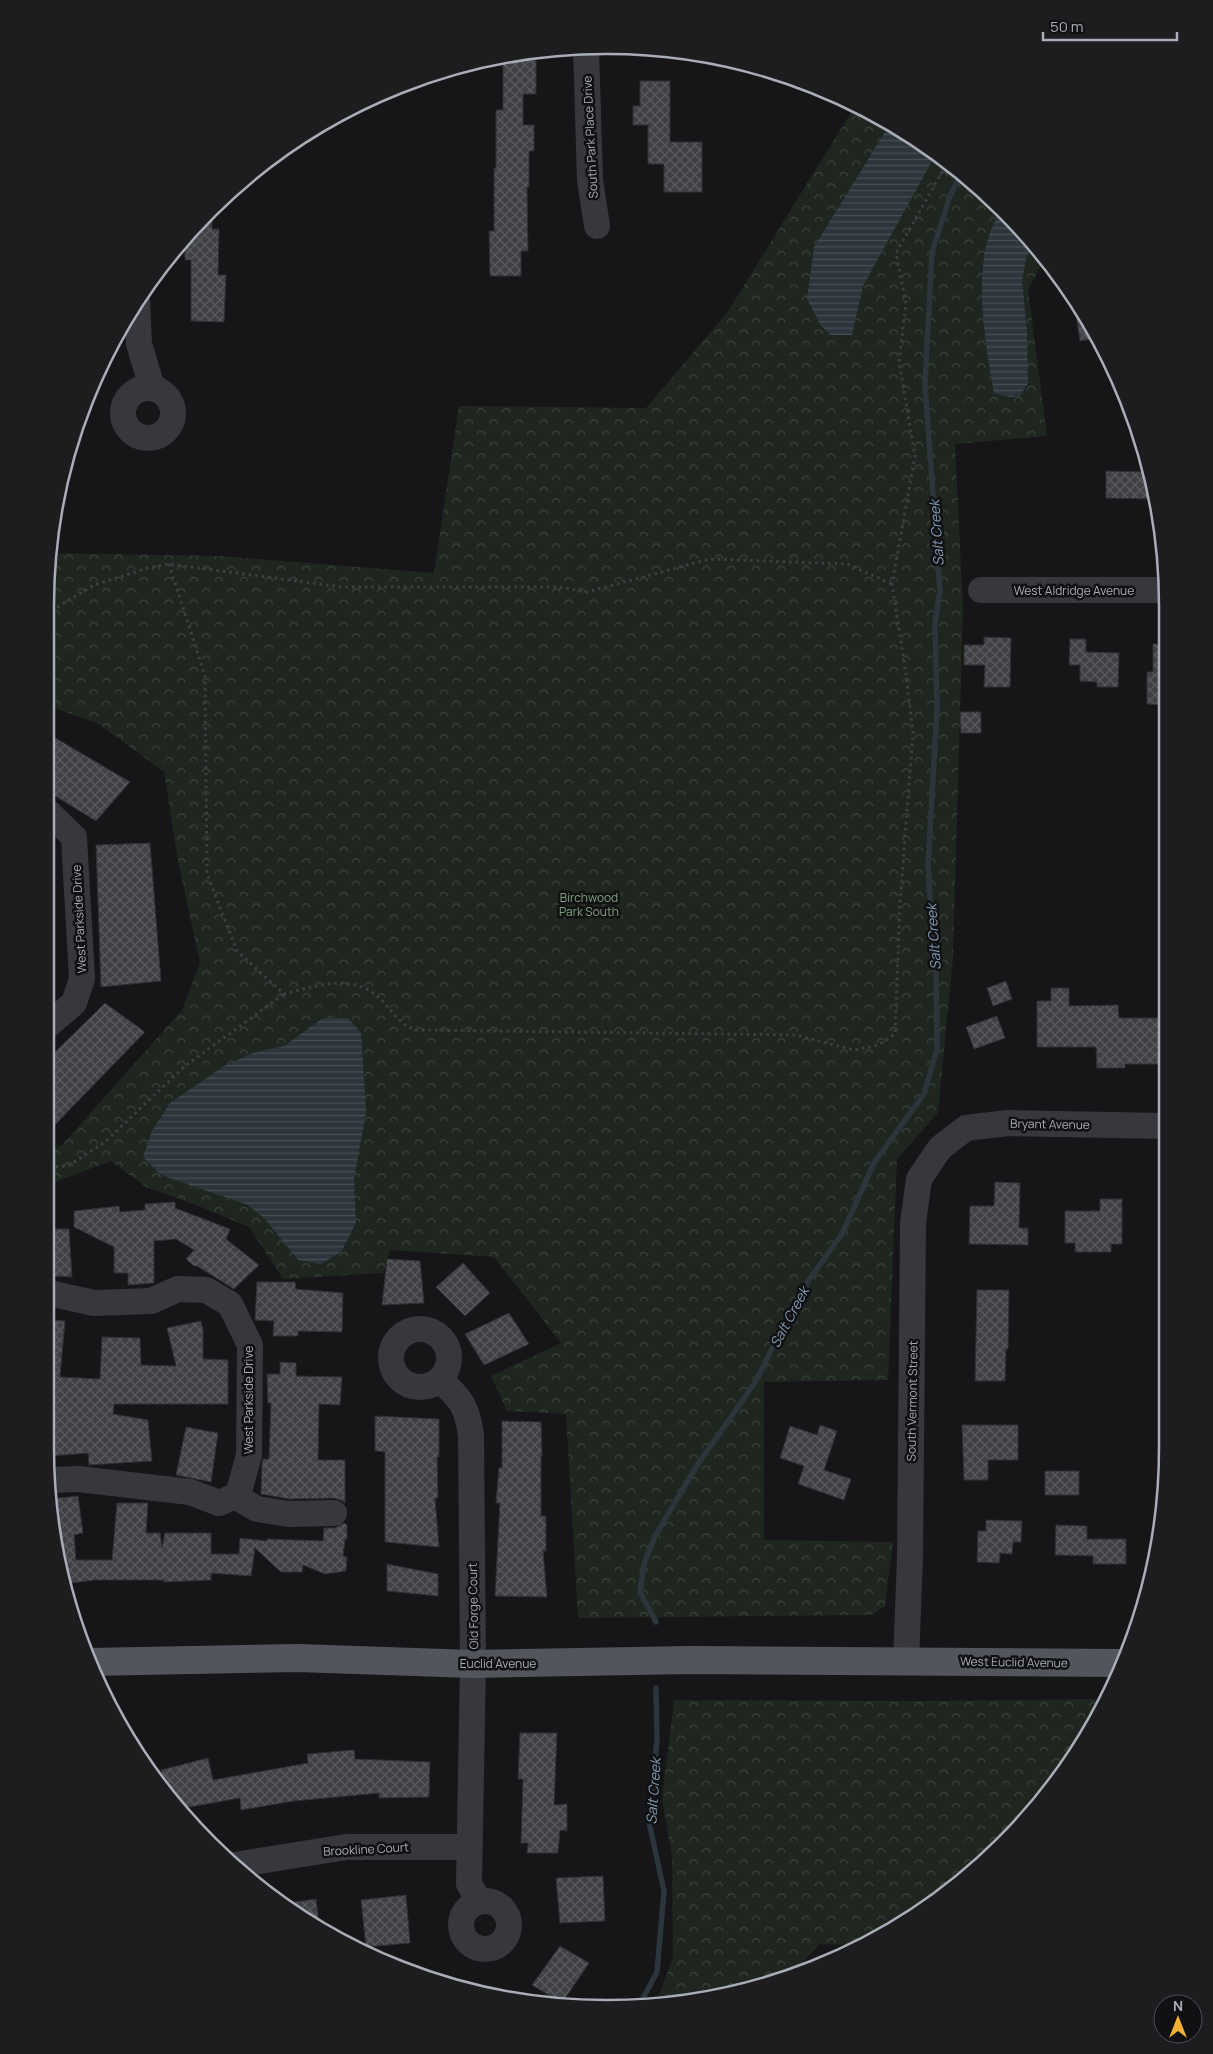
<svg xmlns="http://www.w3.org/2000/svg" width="1213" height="2054" viewBox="0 0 1213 2054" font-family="Manrope,sans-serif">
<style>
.forest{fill:url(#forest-crowns)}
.water{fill:url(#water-rules)}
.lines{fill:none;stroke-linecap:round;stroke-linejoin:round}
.stream{stroke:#2c353c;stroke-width:5.5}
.building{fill:url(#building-cross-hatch);stroke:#303034}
.path{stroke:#3d3f44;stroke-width:3;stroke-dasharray:2.5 4;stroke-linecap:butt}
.minor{stroke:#37383d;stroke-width:26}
.major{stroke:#53555c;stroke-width:28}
.labels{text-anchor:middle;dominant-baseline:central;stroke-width:5;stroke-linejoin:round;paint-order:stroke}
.street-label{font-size:12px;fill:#a8adb8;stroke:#111113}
.park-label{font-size:12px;fill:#7fa381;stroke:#111113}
.water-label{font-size:14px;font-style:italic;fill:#7f9bb3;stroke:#111113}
.rim{fill:none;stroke:#a8adb8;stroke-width:2.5}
</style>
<defs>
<pattern id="forest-crowns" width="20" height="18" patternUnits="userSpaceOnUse" patternTransform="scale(1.25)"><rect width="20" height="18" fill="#1e261f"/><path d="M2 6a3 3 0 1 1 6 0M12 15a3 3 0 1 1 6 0" fill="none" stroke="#3c433d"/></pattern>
<pattern id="water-rules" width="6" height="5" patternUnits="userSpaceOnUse" patternTransform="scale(1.25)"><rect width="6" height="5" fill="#2c353c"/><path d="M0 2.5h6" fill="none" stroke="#485056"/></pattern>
<pattern id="building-cross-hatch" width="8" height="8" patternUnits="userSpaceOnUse" patternTransform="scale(1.25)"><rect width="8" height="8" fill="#404145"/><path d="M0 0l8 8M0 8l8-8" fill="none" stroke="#595a5e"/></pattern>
</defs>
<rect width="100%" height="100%" fill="#161618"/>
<path class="forest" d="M855,106L918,139L1004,210L1043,261L1028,290L1047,436L955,444L963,608L953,957L938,1113L897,1159L888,1380L764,1382V1540L893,1542L885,1606L872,1615L578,1618L566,1414L507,1411L491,1376L561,1343L494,1257L390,1250L383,1273L283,1279L249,1227L196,1205L146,1187L111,1161L55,1182L49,1183L48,1150L62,1145L182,1010L200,963L178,861L164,772L99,724L47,705L46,570L50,553L219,556L434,573L459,406L646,408L727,313Z
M1103,1699L1074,1759L977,1870L888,1934L864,1945L820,1944L788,1977L716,1998L652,2007L658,1998L673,1957L672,1857L662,1798L674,1700L909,1701Z"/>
<path class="water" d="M890,124L918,139L936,154L863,286L852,335H830L820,324L807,299L814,247Z
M1003,209L1032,246L1027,254L1022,280L1027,332L1028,383L1020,396L1010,397L994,393C985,341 968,252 1003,209Z
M323,1018H348L361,1033L366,1112L354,1179L356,1223L341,1252L321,1264L298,1260L265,1219L248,1205L161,1175L143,1157L152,1131L170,1103L224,1066L253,1053L284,1046Z"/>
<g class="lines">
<path class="stream" d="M656,1622L640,1592L644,1564L655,1536L696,1467L756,1381L799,1294L842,1234L874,1163L924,1094L937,1049L936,964L932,934L928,865L937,710L935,623L940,591L925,384L932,252L950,196L961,174
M638,2008L657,1972L664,1891L649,1822L657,1740L656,1688"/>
</g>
<path class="building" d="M536,52V94H523V125H534V151H529V187H527L528,251H521V276H490L489,231H494V168H496V110H503V55Z
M640,81H670V142H702V192H664V164H648V125H633V106H640Z
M212,207V229H219L218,275H226L224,322L191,321V260H185V239Z
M1074,301L1093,326L1098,338L1080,341Z
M1106,471L1147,472L1153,499L1106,498Z
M984,637L1011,638L1010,687H984L985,665H964V645H984Z
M1070,639H1086V652L1119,653L1118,687H1097V682L1080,681V665H1069Z
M1153,644H1167V705L1147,704V672H1153Z
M960,712H981V733H961Z
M47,733L130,782L96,821L47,791Z
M150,843L161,981L101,987L96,845Z
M1006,981L1012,999L993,1006L987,988Z
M1051,988H1069V1006L1118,1005L1119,1018H1167V1064H1125V1068H1097L1096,1047H1037V1001H1051Z
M105,1003L145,1032L48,1132V1059Z
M997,1016L1005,1038L974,1049L966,1027Z
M995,1182L1020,1183L1019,1228H1028V1245L969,1244L970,1206H994Z
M1100,1199H1122V1244H1111V1252H1075V1243H1065V1211H1100Z
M175,1202V1208L230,1229L226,1239L259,1265L234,1289L197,1266H194L186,1259L194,1250L176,1239L154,1241V1283L128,1285V1273H114V1247L74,1227V1211L119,1206L120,1212L145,1210V1204Z
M49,1229H69L72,1277L49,1276Z
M387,1259L420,1261L424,1303L382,1305Z
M463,1263L490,1293L465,1316L436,1287Z
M257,1282H295L296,1289L343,1293L342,1332L298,1331V1336H273L274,1321L255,1320Z
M977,1290H1009L1008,1349H1006L1005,1381H975Z
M509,1313L529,1344L484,1365L465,1334Z
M49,1320L65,1321L60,1377L100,1379L102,1337L140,1338L141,1365L176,1366L167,1328L201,1321L203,1330V1359L228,1360V1404H114L113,1414L148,1420L152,1461L89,1465L88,1453L50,1456Z
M280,1362L296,1363V1376L342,1377L340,1405L319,1404L318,1460H345V1503L341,1500L334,1498L290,1499L261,1494L262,1465L263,1459H269L271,1403H268L267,1374H280Z
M375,1416L439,1419V1457H437L438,1498H435L439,1547L385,1542V1452L375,1451Z
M502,1421L541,1422L542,1456H541V1516H546V1551H543L547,1597L495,1596L500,1503H496L499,1468H502Z
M820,1425L837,1431L824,1470L851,1479L844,1500L798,1484L804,1466L780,1458L790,1426L817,1435Z
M962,1425H1018V1460H988V1480H964Z
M186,1427L218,1433L211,1482L176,1475Z
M1045,1471H1079V1495H1045Z
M78,1496L83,1533L74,1535L76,1560H112L117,1503H148L146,1533H160L162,1548L165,1533H211V1554H239L240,1538L267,1541V1539L323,1541L324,1528H335L344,1523L347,1525V1539H345L343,1556L347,1557L346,1571L325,1574L303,1565L302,1572H281L255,1548L251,1576L211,1573V1580L164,1582V1580H94L64,1584L50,1521V1499Z
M986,1520L1022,1521L1021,1542H1013L1012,1554L1000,1553L999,1563L977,1562L978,1531H986Z
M1056,1525L1087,1526V1539H1126V1564H1093V1556L1055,1555Z
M387,1564L438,1574V1596L387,1591Z
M520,1733H557L554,1805L567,1804V1831L560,1830L558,1853H527L528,1843H521L523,1779H518Z
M354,1750L355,1759L430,1762L429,1797L379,1798V1793L294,1801L241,1810L240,1798L178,1809L168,1797L161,1770L208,1758L213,1780L308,1763L307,1754Z
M603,1876L605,1921L560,1923L556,1878Z
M406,1895L410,1943L366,1947L361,1900Z
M316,1899L320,1929L294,1914L282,1904Z
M560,1946L589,1963L562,2003L532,1985Z"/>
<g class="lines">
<path class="path" d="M169,564L205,676L207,874L237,951L284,994C321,985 356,971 384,1003C394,1014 402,1026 416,1030L796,1035L854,1050L879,1045L895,1034L900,904L913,732L906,674L892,584L915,456L899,361L906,304L896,253L947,163
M46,614L94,585L148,568L169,564L342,587H557L587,592L710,559L847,564L892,584
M49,1167L68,1166L105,1142L184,1067L284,994"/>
<path class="minor" d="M586,47L590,180L597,226
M137,301L139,344L152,387
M123 413a25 25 0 1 1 50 0a25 25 0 1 1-50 0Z
M981,590H1167
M47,811L74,837L82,979L74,1003L48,1025
M49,1293L94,1303L151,1301L178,1289L206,1290L230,1304L250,1345L249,1455L238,1495L219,1503L190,1492L78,1479L50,1480
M391 1358a29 29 0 1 1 58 0a29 29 0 1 1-58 0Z
M440,1380C461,1399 467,1406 471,1435L473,1664L469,1884L479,1901
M235,1496L257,1509L289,1514L334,1513
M906,1661L910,1558L913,1223L919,1179L940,1148L966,1128L1008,1123L1167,1126
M235,1865L346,1847H468
M461 1925a24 24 0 1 1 48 0a24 24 0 1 1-48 0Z"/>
<path class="major" d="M89,1662L298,1658L473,1664L690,1660L1121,1663"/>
</g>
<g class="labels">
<g class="street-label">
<text transform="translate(590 137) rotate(-93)">South Park Place Drive</text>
<text x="1074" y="590">West Aldridge Avenue</text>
<text transform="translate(79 919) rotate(-93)">West Parkside Drive</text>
<text transform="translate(1050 1124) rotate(1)">Bryant Avenue</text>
<text transform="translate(248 1400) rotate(-90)">West Parkside Drive</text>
<text transform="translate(912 1401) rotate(-89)">South Vermont Street</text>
<text transform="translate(473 1606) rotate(-91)">Old Forge Court</text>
<text transform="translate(1014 1662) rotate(1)">West Euclid Avenue</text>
<text x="498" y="1663">Euclid Avenue</text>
<text transform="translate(366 1849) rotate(-3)">Brookline Court</text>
</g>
<g class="park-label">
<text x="589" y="897">Birchwood<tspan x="589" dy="14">Park South</tspan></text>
</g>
<g class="water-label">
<text transform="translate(936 533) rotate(-94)">Salt Creek</text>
<text transform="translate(933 937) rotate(-94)">Salt Creek</text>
<text transform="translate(789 1317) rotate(-62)">Salt Creek</text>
<text transform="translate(653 1791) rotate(-86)">Salt Creek</text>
</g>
</g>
<path d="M0 0H1213V2054H0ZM606 54H607A552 552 0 0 1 1159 606V1448A552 552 0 0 1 607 2000H606A552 552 0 0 1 54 1448V606A552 552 0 0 1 606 54Z" fill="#1d1d20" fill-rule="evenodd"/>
<path class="rim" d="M606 54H607A552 552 0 0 1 1159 606V1448A552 552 0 0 1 607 2000H606A552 552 0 0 1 54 1448V606A552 552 0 0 1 606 54Z"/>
<g transform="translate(1178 2019)"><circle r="24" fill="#111113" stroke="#4d4f55"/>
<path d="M0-4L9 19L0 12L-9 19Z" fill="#f2b134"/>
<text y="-8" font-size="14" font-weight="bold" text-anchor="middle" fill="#a8adb8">N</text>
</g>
<path d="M1043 32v8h134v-8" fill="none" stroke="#a8adb8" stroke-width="2.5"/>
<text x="1050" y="32" font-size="15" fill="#a8adb8" stroke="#111113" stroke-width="4" paint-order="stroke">50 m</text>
</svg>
